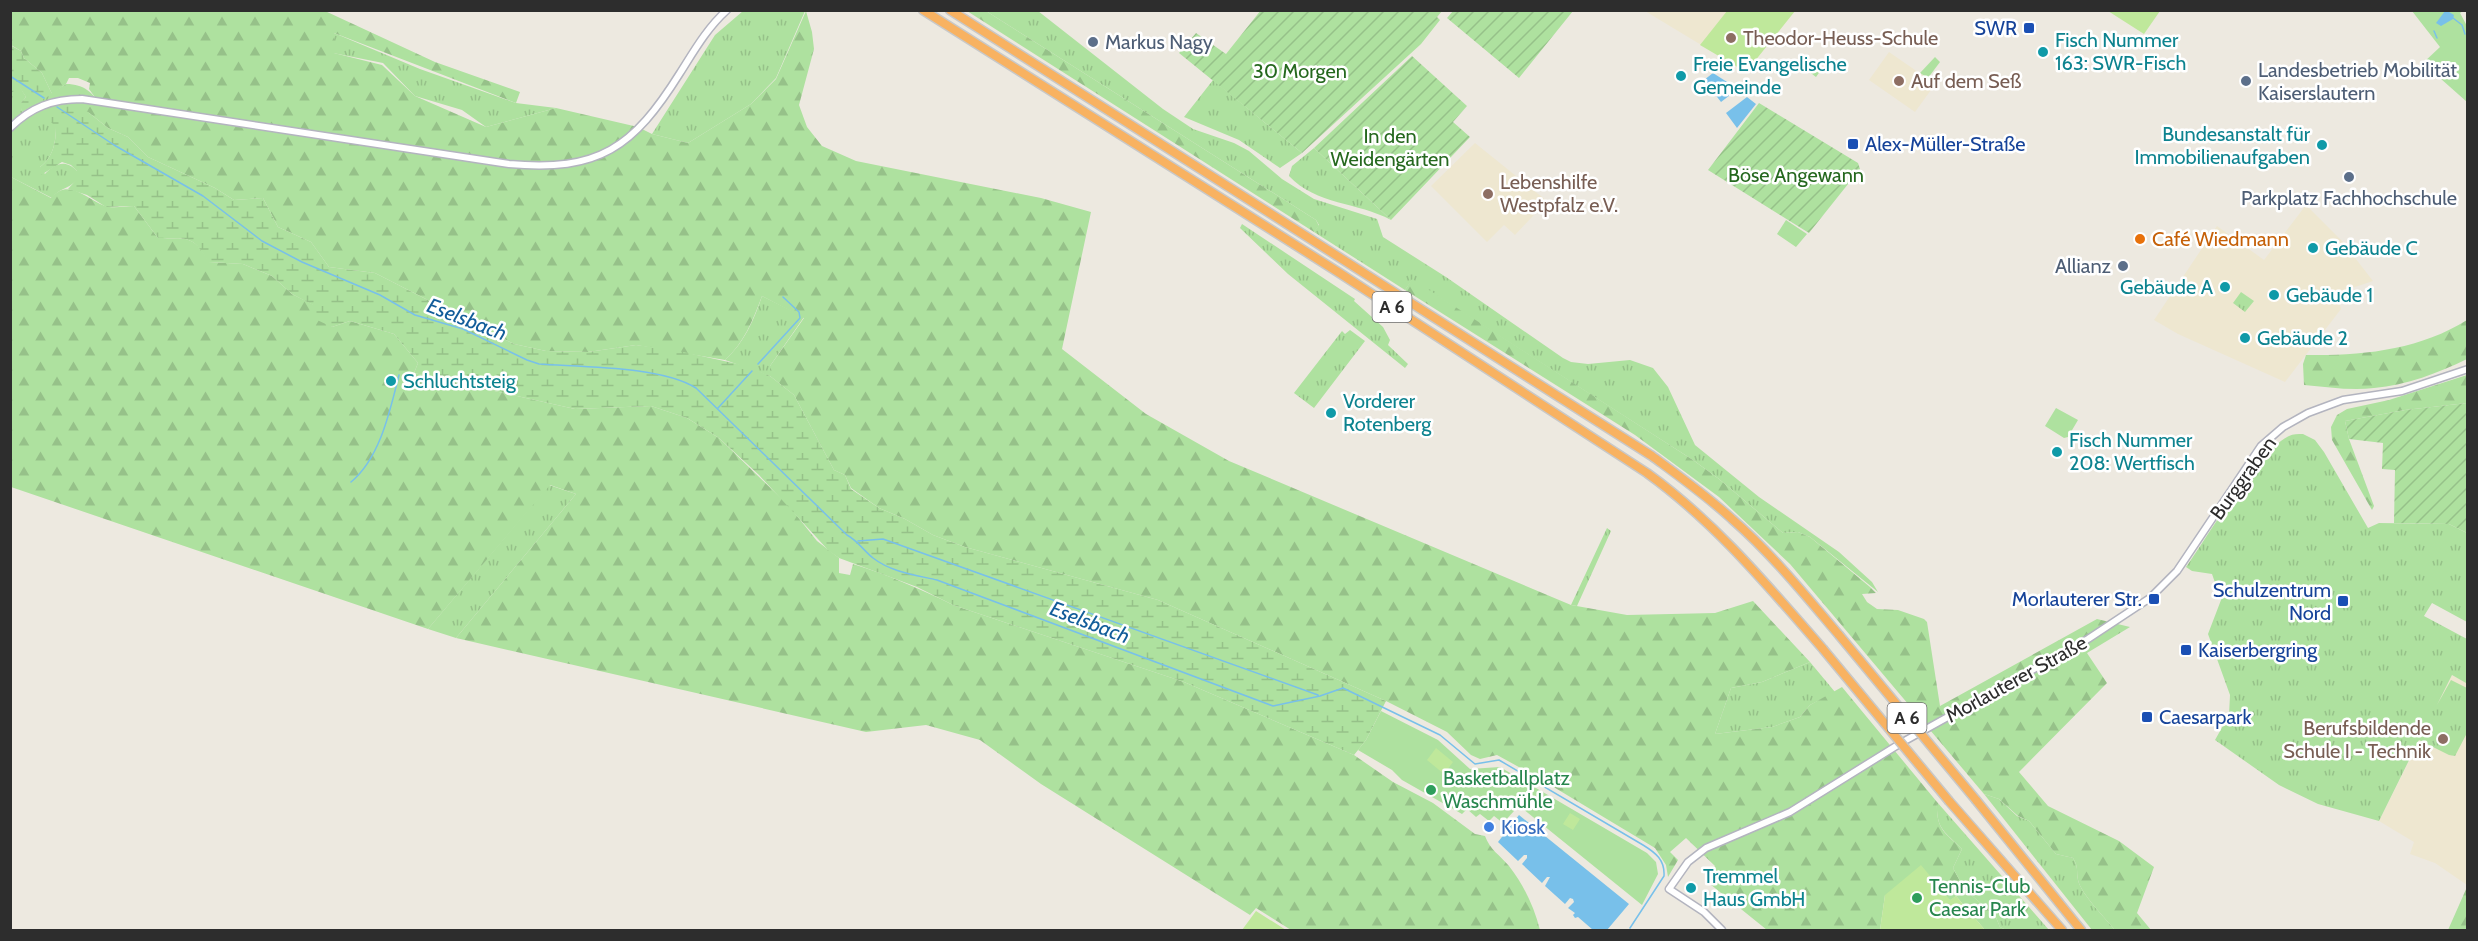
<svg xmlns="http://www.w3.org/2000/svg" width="2478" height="941" viewBox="0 0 2478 941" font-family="Cabin,sans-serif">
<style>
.education{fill:#eee7d0}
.grass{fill:url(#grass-tufts)}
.forest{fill:url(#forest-firs)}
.wetland{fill:url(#wetland-marsh)}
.park{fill:#aee19f}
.garden{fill:url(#garden-furrows)}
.pitch{fill:#bfe89b}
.water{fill:#78c0ea}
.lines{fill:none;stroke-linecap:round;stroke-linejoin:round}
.stream{stroke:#78c0ea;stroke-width:1.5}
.minor-casing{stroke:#b3b4bf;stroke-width:9}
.highway-casing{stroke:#c8c8c8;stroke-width:11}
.minor{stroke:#fff;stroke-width:6}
.highway{stroke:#f8b261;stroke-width:8}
.highway-bridge-casing{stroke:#c8c8c8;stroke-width:11;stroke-linecap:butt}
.highway-bridge{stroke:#f8b261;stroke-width:8}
.transit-dot{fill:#1a4fb4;stroke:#fff;stroke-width:2}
.education-dot{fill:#8d6e63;stroke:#fff;stroke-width:2}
.service-dot{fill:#5c6f8a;stroke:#fff;stroke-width:2}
.culture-dot{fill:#0f9aa8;stroke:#fff;stroke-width:2}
.food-dot{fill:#e8710a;stroke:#fff;stroke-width:2}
.leisure-dot{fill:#2e9e5b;stroke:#fff;stroke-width:2}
.shop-dot{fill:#3f7fe0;stroke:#fff;stroke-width:2}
.labels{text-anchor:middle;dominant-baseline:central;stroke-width:5;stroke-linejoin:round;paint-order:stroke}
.shield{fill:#fff;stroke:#6c6c6c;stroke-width:1.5}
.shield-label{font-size:18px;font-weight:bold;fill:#2d2d2d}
.transit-label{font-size:20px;fill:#164399;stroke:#fff;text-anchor:end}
.education-label{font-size:20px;fill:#785e54;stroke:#fff;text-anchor:start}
.culture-label{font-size:20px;fill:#0d838f;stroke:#fff;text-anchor:start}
.service-label{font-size:20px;fill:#4e5e75;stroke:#fff;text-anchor:start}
.park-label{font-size:20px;fill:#25681e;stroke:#fff}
.food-label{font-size:20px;fill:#c56008;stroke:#fff;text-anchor:start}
.street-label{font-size:20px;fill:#2d2d2d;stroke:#fff}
.leisure-label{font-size:20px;fill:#27864d;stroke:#fff;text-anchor:start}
.shop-label{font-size:20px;fill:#366cbe;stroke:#fff;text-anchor:start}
.water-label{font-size:21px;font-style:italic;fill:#135d9a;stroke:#fff}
</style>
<defs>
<pattern id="grass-tufts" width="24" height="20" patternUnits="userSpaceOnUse" patternTransform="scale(1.5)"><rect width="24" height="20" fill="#aee19f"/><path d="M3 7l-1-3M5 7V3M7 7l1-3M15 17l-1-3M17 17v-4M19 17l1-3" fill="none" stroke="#96c189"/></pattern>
<pattern id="forest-firs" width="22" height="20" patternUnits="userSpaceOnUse" patternTransform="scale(1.5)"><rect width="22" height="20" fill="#aee19f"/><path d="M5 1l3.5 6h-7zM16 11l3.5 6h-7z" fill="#96c189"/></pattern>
<pattern id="wetland-marsh" width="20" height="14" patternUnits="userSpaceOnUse" patternTransform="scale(1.5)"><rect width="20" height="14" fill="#aee19f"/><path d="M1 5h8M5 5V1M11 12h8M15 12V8" fill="none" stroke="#96c189"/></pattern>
<pattern id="garden-furrows" width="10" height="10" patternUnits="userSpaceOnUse" patternTransform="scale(1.5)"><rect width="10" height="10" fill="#aee19f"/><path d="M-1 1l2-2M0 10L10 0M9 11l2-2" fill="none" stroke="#96c189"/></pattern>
</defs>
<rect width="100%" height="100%" fill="#ede9e0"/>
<path class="education" d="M1645,11H1795L1746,72Z
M1889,52L1928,79L1925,83L1931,90L1915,112L1869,80Z
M1475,143L1547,201L1515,235L1504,225L1487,242L1431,186Z
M2306,205L2342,241L2373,281L2337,293L2341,309L2285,382L2178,334L2154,320L2217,226L2264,260Z
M2452,675L2467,683V885L2435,863L2410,854L2414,842L2379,821Z"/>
<path class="grass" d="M743,11H805L776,78L751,104L688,143L652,134L715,35Z
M986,11H1038L1163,109L1193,129L1234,143L1249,151L1282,179L1314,199L1377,219L1383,237L1446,277L1563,358L1571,362L1588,364L1630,360L1653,368L1668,387L1695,445L1759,497L1839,552L1872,582L1878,592L1810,537L1798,532L1783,533L1719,479L1693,460L1412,280L1405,290L1314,232L1319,225L1316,220Z
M334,33L420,69L516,103L556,108L486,127L462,110L415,96L383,63L333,53Z
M1213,80L1302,153L1280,168L1239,140L1184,117Z
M66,84C85,84 92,93 103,107L56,126C56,142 53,158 40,167L45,174C55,163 66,159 77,171V180C67,190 59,188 52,198L11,177L10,93L20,87L26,97L21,103L22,112Z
M1314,148L1391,220C1358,202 1316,205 1289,176L1292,166Z
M1242,224L1355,299L1354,301L1383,327L1390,340L1388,345L1408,364L1405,368L1288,274L1240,228Z
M2241,292L2254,301L2245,312L2233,303Z
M762,296L804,317L770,366V376L725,360C744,343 754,320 762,296Z
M1350,330L1365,341L1314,408L1294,393L1342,331L1345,334Z
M2303,434L2315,440L2324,452L2368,528L2379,523L2449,524L2467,533V622L2432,603L2424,616L2467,639V681L2466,683L2452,675L2437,705L2451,680L2467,688V733L2455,756L2449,755L2419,740L2379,821L2318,804L2279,785L2215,740L2229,715L2230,695L2208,634L2221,600L2212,574L2192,571L2186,567C2208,536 2258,451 2289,436C2293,434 2298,434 2303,434Z
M549,485L576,494L456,638L428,629Z
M1607,528L1611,531L1577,606L1571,605Z
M1810,662L1835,692L1810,705L1800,717L1772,727L1715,734L1731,688L1762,682Z
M1984,794L1999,799L2017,816L2029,821L2056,854L2073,858C2079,868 2076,870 2078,880C2081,894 2106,919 2115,930H2092Z
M1937,802L2049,930H2006L2000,927L1995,915L1965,890L1953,868L1962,849C1944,831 1936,829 1937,802Z"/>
<path class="forest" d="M11,11H325L435,62L520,92L516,103L334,33V53L382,65L415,96L486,127L556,108L638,127L652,134L688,143L751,104L776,79L806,11L812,32L814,49L799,105L807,127L822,146L856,161L1041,198L1091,212L1062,349L1146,414L1229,461L1571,605L1627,615L1715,613L1753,601L1810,662L1762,682L1731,688L1715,734L1772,727L1800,717L1810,705L1842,687L1937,802C1936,829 1944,832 1962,849L1953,868L1965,890L1995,915L2000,927L2006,930H1985L1956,896L1951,900L1885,895L1880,930H1767L1705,880L1715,866L1686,838L1670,852L1678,860L1668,877L1666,865L1655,848L1537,777L1497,755L1480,759L1471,755L1447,732L1386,701L1158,600L965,547L933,535L905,519L879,508L851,488L845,475L834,470L794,395L770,376V366L804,318L762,296C753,320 744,343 725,360L636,345L588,352L546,351L514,344L375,273L329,267L311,242L278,227L263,198L234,200L215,188L148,157L128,137L108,128L88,112L70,106L102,107L89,89L90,83L78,78H69L66,84L52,94L42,73L24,58L21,51L11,45Z
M967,11H986L1316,220L1319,226L1314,232Z
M11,177L51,198C69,177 87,200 105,206C113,209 126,206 134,206L158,238C187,239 193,234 209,262L243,264L272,276L292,294L314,305L332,327L350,321L394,334L418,363L414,373L575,409L651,406L687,418L719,438L789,506L817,541L839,558V573L850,575L853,564C888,575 921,589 953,605L1184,682L1354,755L1393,782L1433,803L1475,834L1485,836C1490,850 1500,855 1509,866C1524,885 1534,907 1540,930H1291L1256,908L1250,915L1041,784L980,740L926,725L866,732L456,638L576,494L550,485L428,629L11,487Z
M1412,279L1693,460L1719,479L1783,533L1798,532L1810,537L1870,587L1876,593L1862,594L1867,602L1877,609L1898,610L1924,619L1927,622L1940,706L2097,619L2130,627L2087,653L2107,683L2019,772L2048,806L2119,841L2154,867L2137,913L2151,930H2115C2106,919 2081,894 2078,880C2076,870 2079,868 2073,858L2056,854L2029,821L2018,816L1999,799L1984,794L1790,564L1719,497L1635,435L1405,290Z
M2467,320V359C2438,373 2407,385 2374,388C2352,391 2327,387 2304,385L2303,364L2306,355C2362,356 2419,350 2467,320Z
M2467,375V403L2405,410L2345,421L2349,439L2374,506L2372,510L2332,440L2331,427L2337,415L2347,409L2389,400Z
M2467,887V930H2448Z"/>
<path class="wetland" d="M10,45L21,51L24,58L42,73L52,94L22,112L20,104L26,97L20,88L11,93Z
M70,106L88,112L108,128L128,137L148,157L215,188L234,200L263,198L278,227L311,242L329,267L375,273L514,344L546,351L588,352L636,345L674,350L747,366L770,376L794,395L834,470L845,475L851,489L879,508L905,519L933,535L965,547L1158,600L1386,701L1366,740L1354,755L1184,682L953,605L917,587L839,558L829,551L759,475L719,438L687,418L651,406L575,409L414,373L418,363L394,334L350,321L332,327L315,319L313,305L292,294L272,276L243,264L208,262C193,234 187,239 158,238L134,206L106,207L87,195L68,189L77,179V171L71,165L62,162L41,175L40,167C53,158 56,142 56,127L49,120L48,110Z"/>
<path class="park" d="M2412,11H2463L2460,13L2467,26V102L2423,63L2440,47Z
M1935,57L1940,62L1928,78L1920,73Z
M1804,58L1821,70L1816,77L1799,64Z
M1786,220L1807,234L1796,247L1777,234Z
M2056,408L2078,420L2068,437L2064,438L2045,426Z
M1381,711L1438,740L1470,769L1500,767L1647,853L1656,862L1658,874L1642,905L1523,809L1524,807L1512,808L1514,811L1503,823L1494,816L1489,821L1480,814L1476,817L1467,809L1462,814L1402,780L1392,770L1358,750L1366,740Z"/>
<path class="garden" d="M1261,10H1442V11L1437,17L1440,20L1421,44L1302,153L1179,53L1196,33L1226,54Z
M1453,11V10L1573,11L1519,78L1447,18Z
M1412,56L1467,106L1453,122L1470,137L1391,220L1314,148Z
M1759,103L1858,163L1860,169L1809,233L1708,170Z
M2467,403V533L2449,524L2394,523L2395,470L2382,469L2383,443L2349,439L2345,421L2405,410Z"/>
<path class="pitch" d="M1727,11V10L1795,11L1746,72L1700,45Z
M2108,11L2160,10V11L2144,34Z
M1436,748L1453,762L1444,774L1427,760Z
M1570,813L1580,819L1573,830L1563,824Z
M1921,865L1950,900L1956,896L1985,930H1880L1885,895Z
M1256,911L1286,930H1242Z"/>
<path class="water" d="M2445,11H2449V12L2454,15L2453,19L2441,26L2436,23Z
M1713,73L1738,89L1721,102L1704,80Z
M1747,97L1756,104L1737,128L1726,113Z
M1519,815L1629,904L1607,930H1593L1578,917L1575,918L1573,915L1575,913L1568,908L1574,902L1573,899L1570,898L1565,904L1545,886L1550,877H1547L1542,883L1522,864L1527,858V855H1524L1518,861L1498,842Z"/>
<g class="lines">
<path class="stream" d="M2453,18L2462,25L2465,34
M2434,31L2437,38
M10,76L44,98
M57,107L114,145L203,196L262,241L302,262L380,295L415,315L463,329L527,360L539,364C582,367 661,366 696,388L847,535C858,541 864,551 873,558C891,572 915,575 937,580L1273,706L1320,696L1343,688L1440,735L1475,764L1499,760L1643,845C1656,853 1665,860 1664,876L1630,928
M758,364L800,318L799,312L783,297
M718,408L752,371
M351,482C380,458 390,411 399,375
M858,541L883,539L1318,695"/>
<g class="minor-casing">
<path id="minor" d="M10,128C31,107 53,99 82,99L509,164C599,172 633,148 680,73C694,51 707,28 727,10
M1722,930L1704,912L1669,889L1688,862L1706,848L1790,812L1901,743L2088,639L2150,598L2177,571L2261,446L2283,427L2308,413L2343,400L2402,391L2468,369"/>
</g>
<g class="highway-casing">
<path id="highway" d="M923,10L1338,272L1647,473C1715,522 1768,586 1823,649
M950,10L1652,456C1679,476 1707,496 1732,519C1772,554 1805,595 1839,635
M1976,800L2081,930
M1949,801L2062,930"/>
</g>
<use href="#minor" class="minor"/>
<use href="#highway" class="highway"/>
<g class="highway-bridge-casing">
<path id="highway-bridge" d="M1839,635L1976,800
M1823,649L1949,801"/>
</g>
<use href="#highway-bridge" class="highway-bridge"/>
</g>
<g class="transit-dot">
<rect x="2023" y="22" width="12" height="12" rx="3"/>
<rect x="1847" y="138" width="12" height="12" rx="3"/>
<rect x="2148" y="593" width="12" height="12" rx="3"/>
<rect x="2337" y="595" width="12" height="12" rx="3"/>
<rect x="2180" y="644" width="12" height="12" rx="3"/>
<rect x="2141" y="711" width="12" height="12" rx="3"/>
</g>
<g class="education-dot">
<circle cx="1731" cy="38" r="6"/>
<circle cx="1899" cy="81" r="6"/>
<circle cx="1488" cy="194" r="6"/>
<circle cx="2443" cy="739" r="6"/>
</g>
<g class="service-dot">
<circle cx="1093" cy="42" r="6"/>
<circle cx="2246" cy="81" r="6"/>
<circle cx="2349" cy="177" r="6"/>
<circle cx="2123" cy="266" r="6"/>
</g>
<g class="culture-dot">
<circle cx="2043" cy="52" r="6"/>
<circle cx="1681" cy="76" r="6"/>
<circle cx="2322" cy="145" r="6"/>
<circle cx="2313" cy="248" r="6"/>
<circle cx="2225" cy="287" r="6"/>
<circle cx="2274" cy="295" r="6"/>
<circle cx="2245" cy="338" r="6"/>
<circle cx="391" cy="381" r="6"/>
<circle cx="1331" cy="413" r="6"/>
<circle cx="2057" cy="452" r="6"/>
<circle cx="1691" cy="888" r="6"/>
</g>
<circle class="food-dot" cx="2140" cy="239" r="6"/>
<g class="leisure-dot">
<circle cx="1431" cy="790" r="6"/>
<circle cx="1917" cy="898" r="6"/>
</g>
<circle class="shop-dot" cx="1489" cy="827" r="6"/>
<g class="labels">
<g class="shield">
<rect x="1372.5" y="292" width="39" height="30" rx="4.5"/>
<rect x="1887.5" y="703" width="39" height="30" rx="4.5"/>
</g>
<g class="shield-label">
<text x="1392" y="307">A 6</text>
<text x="1907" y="718">A 6</text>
</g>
<g class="transit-label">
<text x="2017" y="28">SWR</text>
<text x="1865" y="144" text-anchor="start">Alex-Müller-Straße</text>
<text x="2331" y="590">Schulzentrum<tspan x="2331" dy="23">Nord</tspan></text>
<text x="2142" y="599">Morlauterer Str.</text>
<text x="2198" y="650" text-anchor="start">Kaiserbergring</text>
<text x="2159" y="717" text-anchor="start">Caesarpark</text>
</g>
<g class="education-label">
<text x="1743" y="38">Theodor-Heuss-Schule</text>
<text x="1911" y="81">Auf dem Seß</text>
<text x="1500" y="182">Lebenshilfe<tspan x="1500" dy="23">Westpfalz e.V.</tspan></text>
<text x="2431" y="728" text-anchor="end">Berufsbildende<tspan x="2431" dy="23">Schule I - Technik</tspan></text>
</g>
<g class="culture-label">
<text x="2055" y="40">Fisch Nummer<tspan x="2055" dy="23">163: SWR-Fisch</tspan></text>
<text x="1693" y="64">Freie Evangelische<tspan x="1693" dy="23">Gemeinde</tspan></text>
<text x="2310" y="134" text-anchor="end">Bundesanstalt für<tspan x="2310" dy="23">Immobilienaufgaben</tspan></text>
<text x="2325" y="248">Gebäude C</text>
<text x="2213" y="287" text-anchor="end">Gebäude A</text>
<text x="2286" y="295">Gebäude 1</text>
<text x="2257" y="338">Gebäude 2</text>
<text x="403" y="381">Schluchtsteig</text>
<text x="1343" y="401">Vorderer<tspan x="1343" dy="23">Rotenberg</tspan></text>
<text x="2069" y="440">Fisch Nummer<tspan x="2069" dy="23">208: Wertfisch</tspan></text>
<text x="1703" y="876">Tremmel<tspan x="1703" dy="23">Haus GmbH</tspan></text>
</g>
<g class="service-label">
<text x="1105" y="42">Markus Nagy</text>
<text x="2258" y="70">Landesbetrieb Mobilität<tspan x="2258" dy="23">Kaiserslautern</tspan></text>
<text x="2349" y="198" text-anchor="middle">Parkplatz Fachhochschule</text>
<text x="2111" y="266" text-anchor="end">Allianz</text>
</g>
<g class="park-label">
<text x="1300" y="71">30 Morgen</text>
<text x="1390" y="136">In den<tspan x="1390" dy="23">Weidengärten</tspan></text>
<text x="1796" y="175">Böse Angewann</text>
</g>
<g class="food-label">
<text x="2152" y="239">Café Wiedmann</text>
</g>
<g class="street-label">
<text transform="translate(2243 478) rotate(-54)">Burggraben</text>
<text transform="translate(2016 679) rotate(-29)">Morlauterer Straße</text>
</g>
<g class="leisure-label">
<text x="1443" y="778">Basketballplatz<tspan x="1443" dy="23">Waschmühle</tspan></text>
<text x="1929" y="886">Tennis-Club<tspan x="1929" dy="23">Caesar Park</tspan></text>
</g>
<g class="shop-label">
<text x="1501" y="827">Kiosk</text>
</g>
<g class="water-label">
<text transform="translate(467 319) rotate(21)">Eselsbach</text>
<text transform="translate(1090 622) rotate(21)">Eselsbach</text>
</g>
</g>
<rect width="2478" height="941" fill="none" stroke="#2d2d2d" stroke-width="24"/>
</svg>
